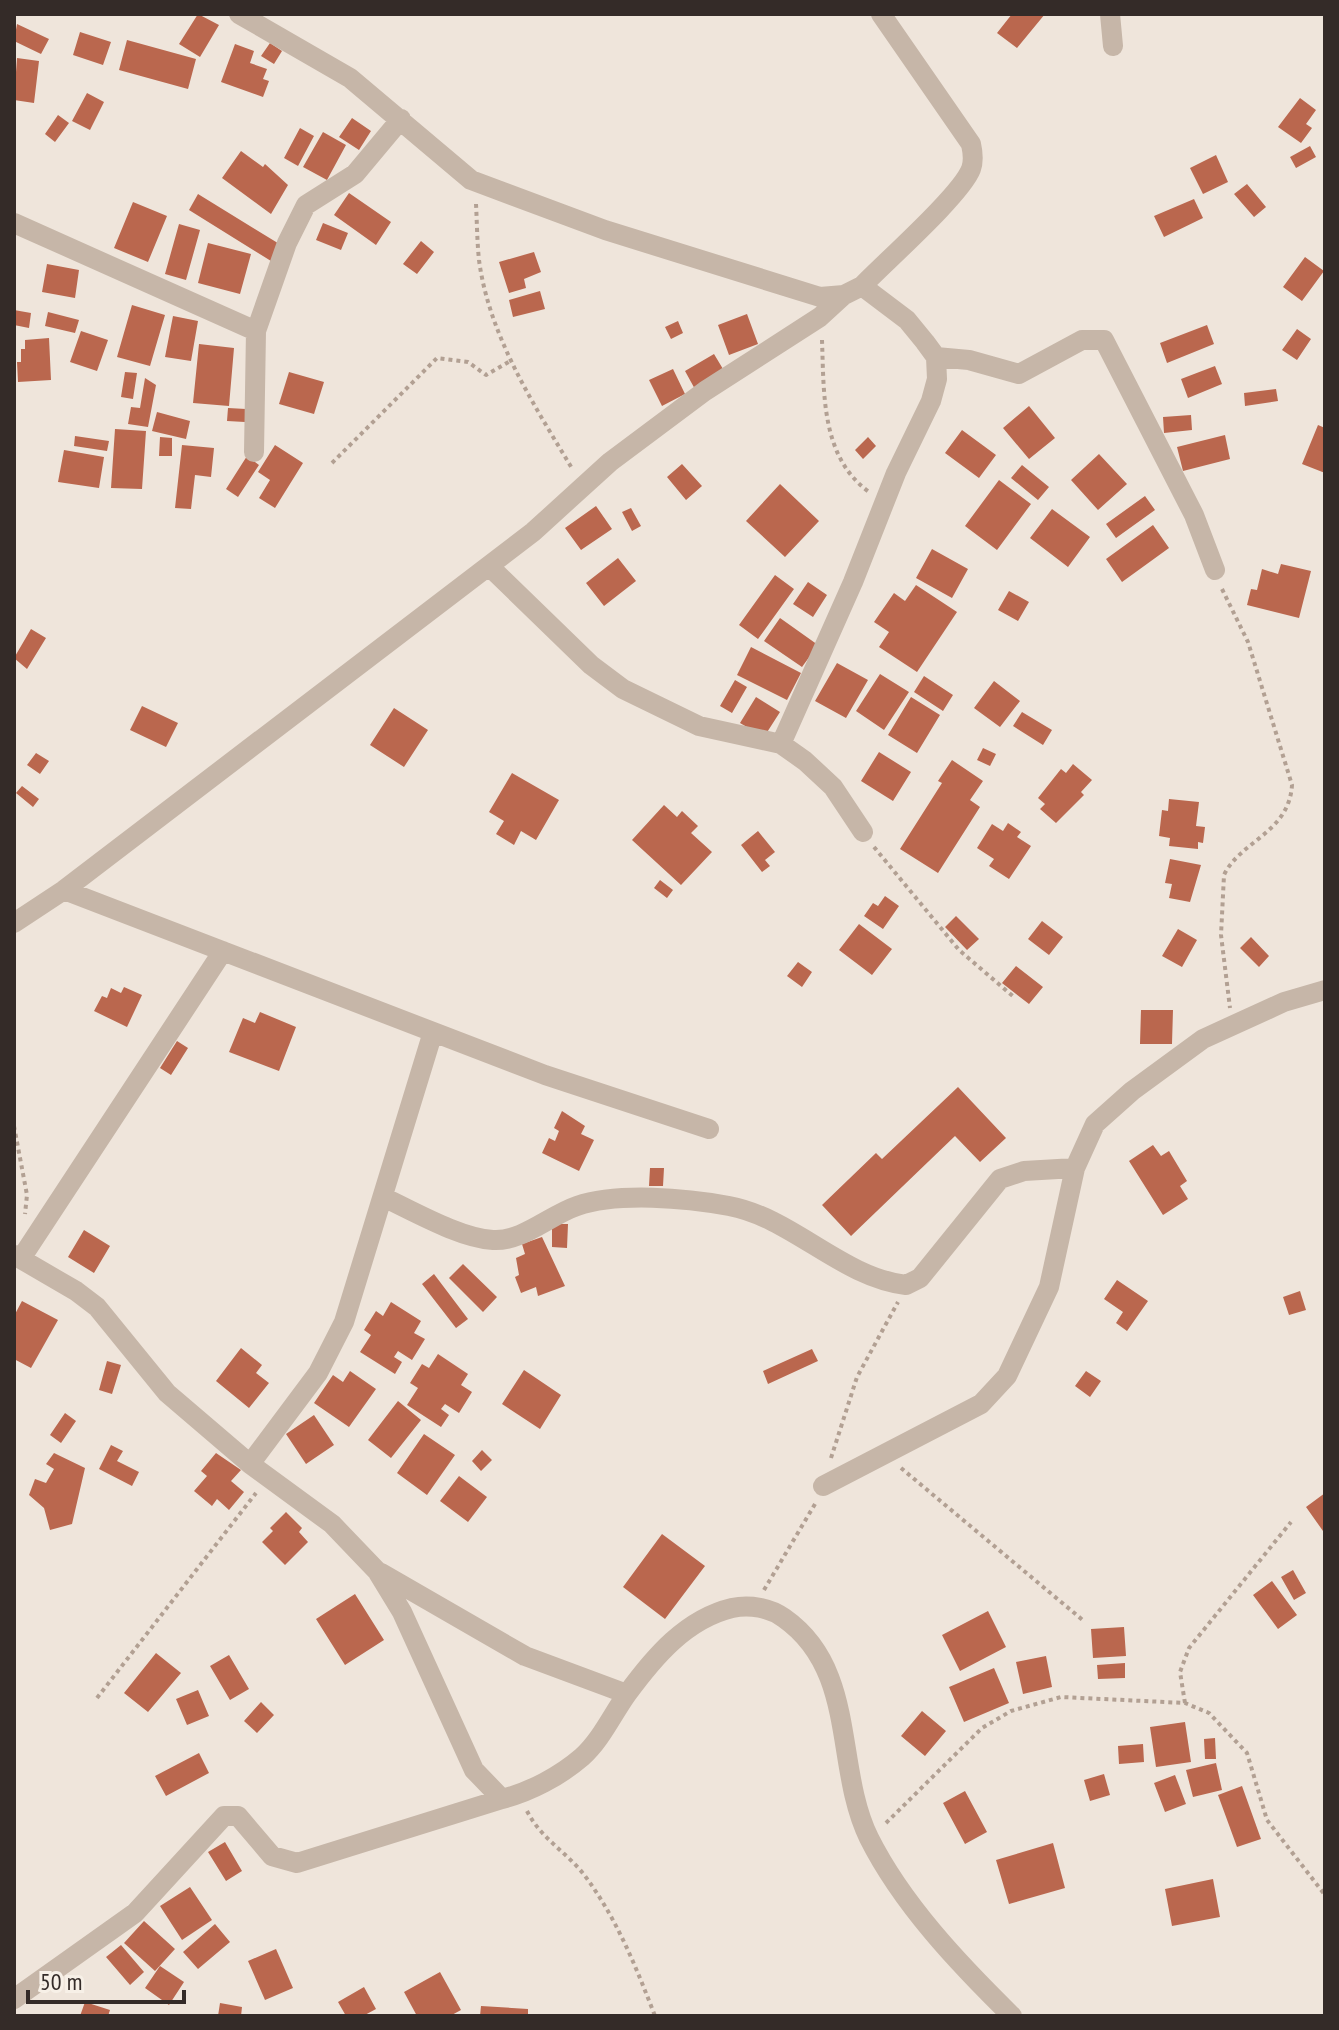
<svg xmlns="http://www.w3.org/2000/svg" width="1339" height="2030" viewBox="0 0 1339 2030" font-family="'PT Sans Narrow',sans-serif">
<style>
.building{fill:#ba674e}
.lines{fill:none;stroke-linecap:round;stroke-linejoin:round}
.path{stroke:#b2a093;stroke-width:4;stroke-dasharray:4 4;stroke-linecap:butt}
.minor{stroke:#c6b6a8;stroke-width:20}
</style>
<rect width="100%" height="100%" fill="#efe5db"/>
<path class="building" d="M198,14L219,25L200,57L179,44Z
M1012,14H1045L1017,48L997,33Z
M17,24L49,39L41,54L14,41Z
M80,32L111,42L103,65L73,55Z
M127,40L196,59L188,89L119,70Z
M270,43L282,51L274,64L261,56Z
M235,44L254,51L250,63L267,69L263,79L269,81L263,97L221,82Z
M17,58L39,61L34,103L14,100Z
M87,93L104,102L90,130L72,121Z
M1300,98L1316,110L1306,124L1312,128L1301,143L1278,127Z
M58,115L69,123L55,142L45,134Z
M352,118L371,131L359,150L339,137Z
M300,128L314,136L298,166L284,158Z
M323,132L346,145L327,180L303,167Z
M1310,146L1316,157L1296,168L1290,157Z
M241,151L263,167L265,164L288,185L271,214L222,178Z
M1216,155L1228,182L1203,194L1190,168Z
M1247,184L1266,207L1254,217L1234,194Z
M349,193L391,222L376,245L334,215Z
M198,194L281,245L271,261L189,210Z
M1194,199L1203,218L1164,237L1154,216Z
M133,202L167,216L148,262L114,248Z
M323,223L348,233L341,250L316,240Z
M179,224L200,230L186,280L165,274Z
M421,241L434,252L417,274L403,264Z
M208,243L251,254L240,294L198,283Z
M534,252L541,272L524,279L526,288L509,293L499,262Z
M1305,257L1324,271L1302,301L1283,287Z
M47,264L79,270L75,298L42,292Z
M540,291L545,309L513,317L509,300Z
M132,305L165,315L150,366L117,357Z
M14,310L31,313L29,328L14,325Z
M48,312L79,320L75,333L45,326Z
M747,314L758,344L729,355L718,325Z
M173,316L198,321L191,361L165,357Z
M678,321L683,333L671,339L665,327Z
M1207,325L1214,344L1167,363L1160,343Z
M1297,329L1311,339L1297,360L1282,350Z
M81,331L108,340L97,371L70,362Z
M49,338L51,380L18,382L17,362H21V349H25V340Z
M199,344L234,348L229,406L193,403Z
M714,354L726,374L696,391L685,371Z
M1215,366L1222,384L1188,398L1181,379Z
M673,369L685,394L662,406L649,380Z
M125,372L137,373L133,399L121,397Z
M289,372L324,382L314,414L279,404Z
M145,378L156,385L148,427L128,424L131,407L140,408Z
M1276,389L1278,401L1245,406L1244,393Z
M1029,406L1055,438L1029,459L1003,428Z
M228,408L246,409L245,422L227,421Z
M157,412L190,421L186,439L152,431Z
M1191,415L1192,430L1164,433L1163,417Z
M1318,425L1325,428V473L1302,464Z
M115,429L146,431L142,489L111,488Z
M962,430L996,455L979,478L945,453Z
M1225,435L1230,459L1183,471L1177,447Z
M75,436L109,441L107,451L74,446Z
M160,437L172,438V456H159Z
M868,437L876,446L863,459L855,450Z
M182,445L214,448L211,477L195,475L191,509L175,508Z
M275,445L303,463L275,508L259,498L270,480L258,472Z
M64,450L104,457L99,488L58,482Z
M1099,454L1127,484L1098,510L1071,480Z
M247,456L259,465L238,497L226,489Z
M682,464L702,486L686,500L667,477Z
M1022,465L1049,487L1038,500L1011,478Z
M999,480L1031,504L997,550L965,526Z
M780,484L819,521L785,557L746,521Z
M1145,496L1155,510L1116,538L1106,524Z
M596,506L612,529L581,550L565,528Z
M631,508L641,526L632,531L622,512Z
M1052,509L1090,537L1068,567L1030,538Z
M1153,525L1169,548L1122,582L1106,559Z
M932,549L968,569L952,598L916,578Z
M618,558L636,581L604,606L586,583Z
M1281,564L1311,571L1299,618L1247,605L1251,589L1257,590L1262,569L1278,574Z
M775,575L794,589L758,639L739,625Z
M808,582L827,595L813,617L793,604Z
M916,585L957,612L917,672L879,647L889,632L874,622L894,593L905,601Z
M1009,591L1029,602L1018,621L998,610Z
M780,618L818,645L802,667L764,641Z
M31,629L46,638L27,669L14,658Z
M751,647L801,673L787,700L737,675Z
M837,663L868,680L846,718L815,701Z
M880,674L909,692L884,730L856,711Z
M924,676L953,695L943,711L914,692Z
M735,680L747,687L732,713L720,706Z
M994,681L1020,701L1000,727L974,708Z
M756,697L780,712L764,737L740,723Z
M911,697L940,715L917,753L888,735Z
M142,706L178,723L166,747L130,730Z
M394,708L428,730L404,767L370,745Z
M1022,712L1052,730L1043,745L1013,726Z
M983,748L996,754L990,766L977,760Z
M879,752L911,772L893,801L861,781Z
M36,753L49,761L40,774L27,765Z
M952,760L983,781L970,800L980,807L938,873L900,849L942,783L938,781Z
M1073,764L1092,780L1081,792L1084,795L1056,823L1040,809L1045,804L1038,798L1061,769L1066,773Z
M512,773L559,800L536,840L521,831L514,845L496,834L504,821L489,812Z
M22,786L39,799L33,807L16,793Z
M1169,799L1199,802L1196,826L1205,827L1203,843L1198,842V849L1169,846L1170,838L1159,836L1162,810L1168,811Z
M664,805L677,817L682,811L698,826L691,833L712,852L681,885L632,840Z
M1008,823L1021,832L1017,837L1031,846L1009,879L989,866L994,859L977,848L992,824L1003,831Z
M758,831L775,852L765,860L770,866L762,872L741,845Z
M1170,859L1201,865L1190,902L1169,898L1172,884L1165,883Z
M660,880L673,890L667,898L654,888Z
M885,896L899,906L883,929L864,916L873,903L878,906Z
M956,916L979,939L967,950L945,927Z
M1042,921L1063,937L1049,955L1028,939Z
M859,924L892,949L872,975L839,950Z
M1178,929L1197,940L1182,967L1162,956Z
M1251,937L1269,956L1259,967L1240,948Z
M798,962L812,972L802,987L787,976Z
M1016,966L1043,987L1029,1004L1002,983Z
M124,987L142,995L127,1027L94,1011L102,996L107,998L111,988L121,993Z
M1141,1010H1173L1172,1044H1140Z
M260,1012L296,1027L279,1071L229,1052L243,1018L255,1023Z
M177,1041L188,1048L171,1075L160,1068Z
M958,1087L1006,1138L980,1162L955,1136L851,1236L822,1205L876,1153L882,1159Z
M562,1111L585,1126L581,1134L594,1140L579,1171L542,1153L549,1138L555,1141L559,1131L554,1128Z
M1153,1145L1161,1156L1169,1151L1187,1181L1180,1186L1188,1199L1163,1215L1129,1161Z
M650,1168H664L663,1186H649Z
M552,1224H568L567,1248L552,1247Z
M84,1230L110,1246L94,1273L68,1257Z
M542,1237L565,1286L538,1296L536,1287L521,1293L515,1277L519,1275L516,1258L525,1254L522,1244Z
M463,1264L497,1297L483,1312L449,1278Z
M434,1274L468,1319L456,1328L422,1284Z
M1117,1280L1148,1301L1127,1331L1116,1323L1123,1312L1104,1299Z
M1300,1291L1306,1310L1289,1315L1283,1297Z
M22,1301L58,1320L31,1368L14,1359V1316Z
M391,1302L421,1321L414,1333L425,1339L412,1360L398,1351L394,1357L402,1362L395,1374L360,1352L371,1335L364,1330L376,1311L383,1316Z
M241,1348L262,1365L256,1373L269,1383L249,1408L216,1381Z
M812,1349L818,1361L768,1384L763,1371Z
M438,1354L468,1374L461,1385L472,1392L459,1413L445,1404L441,1409L449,1415L441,1427L407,1405L418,1388L410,1383L422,1364L429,1368Z
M107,1361L121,1365L112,1394L99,1390Z
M524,1370L561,1395L540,1429L502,1404Z
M350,1371L376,1389L349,1427L314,1403L333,1375L343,1382Z
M1086,1371L1101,1381L1090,1397L1075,1386Z
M398,1401L421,1420L391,1458L368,1440Z
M65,1413L76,1421L61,1443L50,1435Z
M314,1415L334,1445L306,1464L286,1434Z
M424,1434L455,1455L427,1495L397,1473Z
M111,1445L123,1451L117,1461L139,1472L132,1486L99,1469Z
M482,1450L492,1460L481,1471L472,1461Z
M54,1453L85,1468L72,1524L50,1530L44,1508L29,1495L35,1479L46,1483L54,1469L46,1464Z
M216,1453L241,1470L231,1481L244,1492L229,1510L217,1499L212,1506L194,1491L207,1476L201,1471Z
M459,1476L487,1497L468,1522L440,1501Z
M1325,1493V1530L1323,1531L1306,1507Z
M286,1512L302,1528L299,1532L308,1542L285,1565L262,1542L273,1531L270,1528Z
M662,1534L705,1566L665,1619L623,1587Z
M1293,1570L1306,1593L1294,1600L1281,1577Z
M1272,1581L1297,1615L1278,1629L1253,1595Z
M355,1594L384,1640L345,1665L316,1619Z
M988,1611L1006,1647L960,1671L942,1635Z
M1124,1627L1126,1656L1093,1658L1091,1629Z
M156,1653L181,1673L148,1712L124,1693Z
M229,1655L249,1689L230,1700L210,1666Z
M1046,1656L1052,1687L1023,1694L1016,1662Z
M1125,1663V1678L1098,1679L1097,1665Z
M994,1668L1009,1703L964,1722L949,1687Z
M198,1690L209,1716L187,1725L176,1699Z
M261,1702L274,1715L257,1733L244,1721Z
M922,1711L946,1731L925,1756L901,1736Z
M1185,1722L1191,1762L1156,1767L1150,1727Z
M1215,1738L1216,1759H1205L1204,1739Z
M1143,1744L1144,1762L1119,1764L1118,1746Z
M199,1753L209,1773L166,1796L155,1776Z
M1216,1763L1222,1790L1193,1797L1186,1770Z
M1104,1774L1110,1795L1090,1801L1084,1780Z
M1175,1775L1186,1804L1165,1812L1154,1783Z
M1242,1786L1261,1839L1237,1847L1218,1795Z
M965,1791L987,1832L965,1844L943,1803Z
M225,1842L242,1871L226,1881L208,1852Z
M1053,1843L1065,1888L1009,1904L996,1860Z
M1213,1879L1220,1917L1172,1926L1165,1889Z
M190,1887L212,1920L182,1940L160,1906Z
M144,1921L175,1949L155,1971L124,1943Z
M215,1924L230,1942L198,1969L183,1952Z
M121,1945L144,1972L130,1985L106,1957Z
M276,1949L293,1988L265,2000L248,1961Z
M160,1966L184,1982L169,2005L145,1988Z
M440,1972L461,2010L450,2016H417L404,1992Z
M364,1987L376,2009L363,2016H346L338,2002Z
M85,2002L110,2010L108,2016H80Z
M220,2003L242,2007L241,2016H218Z
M481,2006L528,2009V2016H480Z"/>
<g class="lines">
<path class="path" d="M476,204C477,222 477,241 479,260C489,336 534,405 573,470
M822,340C824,394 821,457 869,492
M332,463L437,358L468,362L486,375L512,360
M1222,589L1248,642L1292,785C1289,833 1240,841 1224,875L1221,935L1230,1008
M874,847L959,950L1015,998
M14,1126L27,1195L25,1214
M831,1458L857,1377L898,1302
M901,1468L1085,1622
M764,1590L815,1504
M97,1698L256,1493
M1185,1703L1180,1672L1189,1648L1291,1522
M527,1811C541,1839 567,1852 585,1876C617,1919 636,1967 655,2016
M886,1823L982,1728L1011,1711L1061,1697L1185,1703L1209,1713L1247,1753L1267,1820L1325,1895"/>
<path class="minor" d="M239,14L350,78L471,180L605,230L820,297L844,295L862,286C885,262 961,195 971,169C974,161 973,153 971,144L881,14
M1110,14L1113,46
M14,223L256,331
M936,357L969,360L1019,374L1082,340H1104L1194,515L1215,570
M254,452L256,331L287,243L306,205L355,174L401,119
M489,566L591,665L623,689L699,726L781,744L805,761L833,787L863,832
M781,744L853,582L896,473L931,401L937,379L936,357L925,342L907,320L862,286
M64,890L545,1075L709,1129
M14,923L64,890L533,532L610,462L705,391L820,317L844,295
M385,1198C415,1212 460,1238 493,1240C522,1242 550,1215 577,1206C618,1192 686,1198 729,1206C793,1218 841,1277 906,1285L920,1278L1000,1179L1024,1171L1075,1168
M14,1255L76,1291L97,1307L167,1393L250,1464L332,1524L377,1571L402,1612L474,1770L502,1799C530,1792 560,1776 582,1757C601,1740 612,1715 627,1694C654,1657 686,1619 732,1608C750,1604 770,1608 784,1618C858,1670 834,1767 869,1838C902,1904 959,1964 1012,2016
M22,1257L223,951
M250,1464L318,1373L344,1322L433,1032
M823,1486L981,1404L1007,1376L1049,1287L1075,1168L1095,1124L1132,1091L1203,1039L1284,1002L1325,990
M381,1573L525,1656L627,1694
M14,1999L135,1913L224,1816H238L272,1856L297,1863L502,1799"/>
</g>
<rect width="1339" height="2030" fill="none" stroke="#342b28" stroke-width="32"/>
<path d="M28 1990v12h156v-12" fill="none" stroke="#342b28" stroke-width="4"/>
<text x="40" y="1990" font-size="24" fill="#342b28" stroke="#f7f0e7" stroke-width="6" paint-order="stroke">50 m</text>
</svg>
